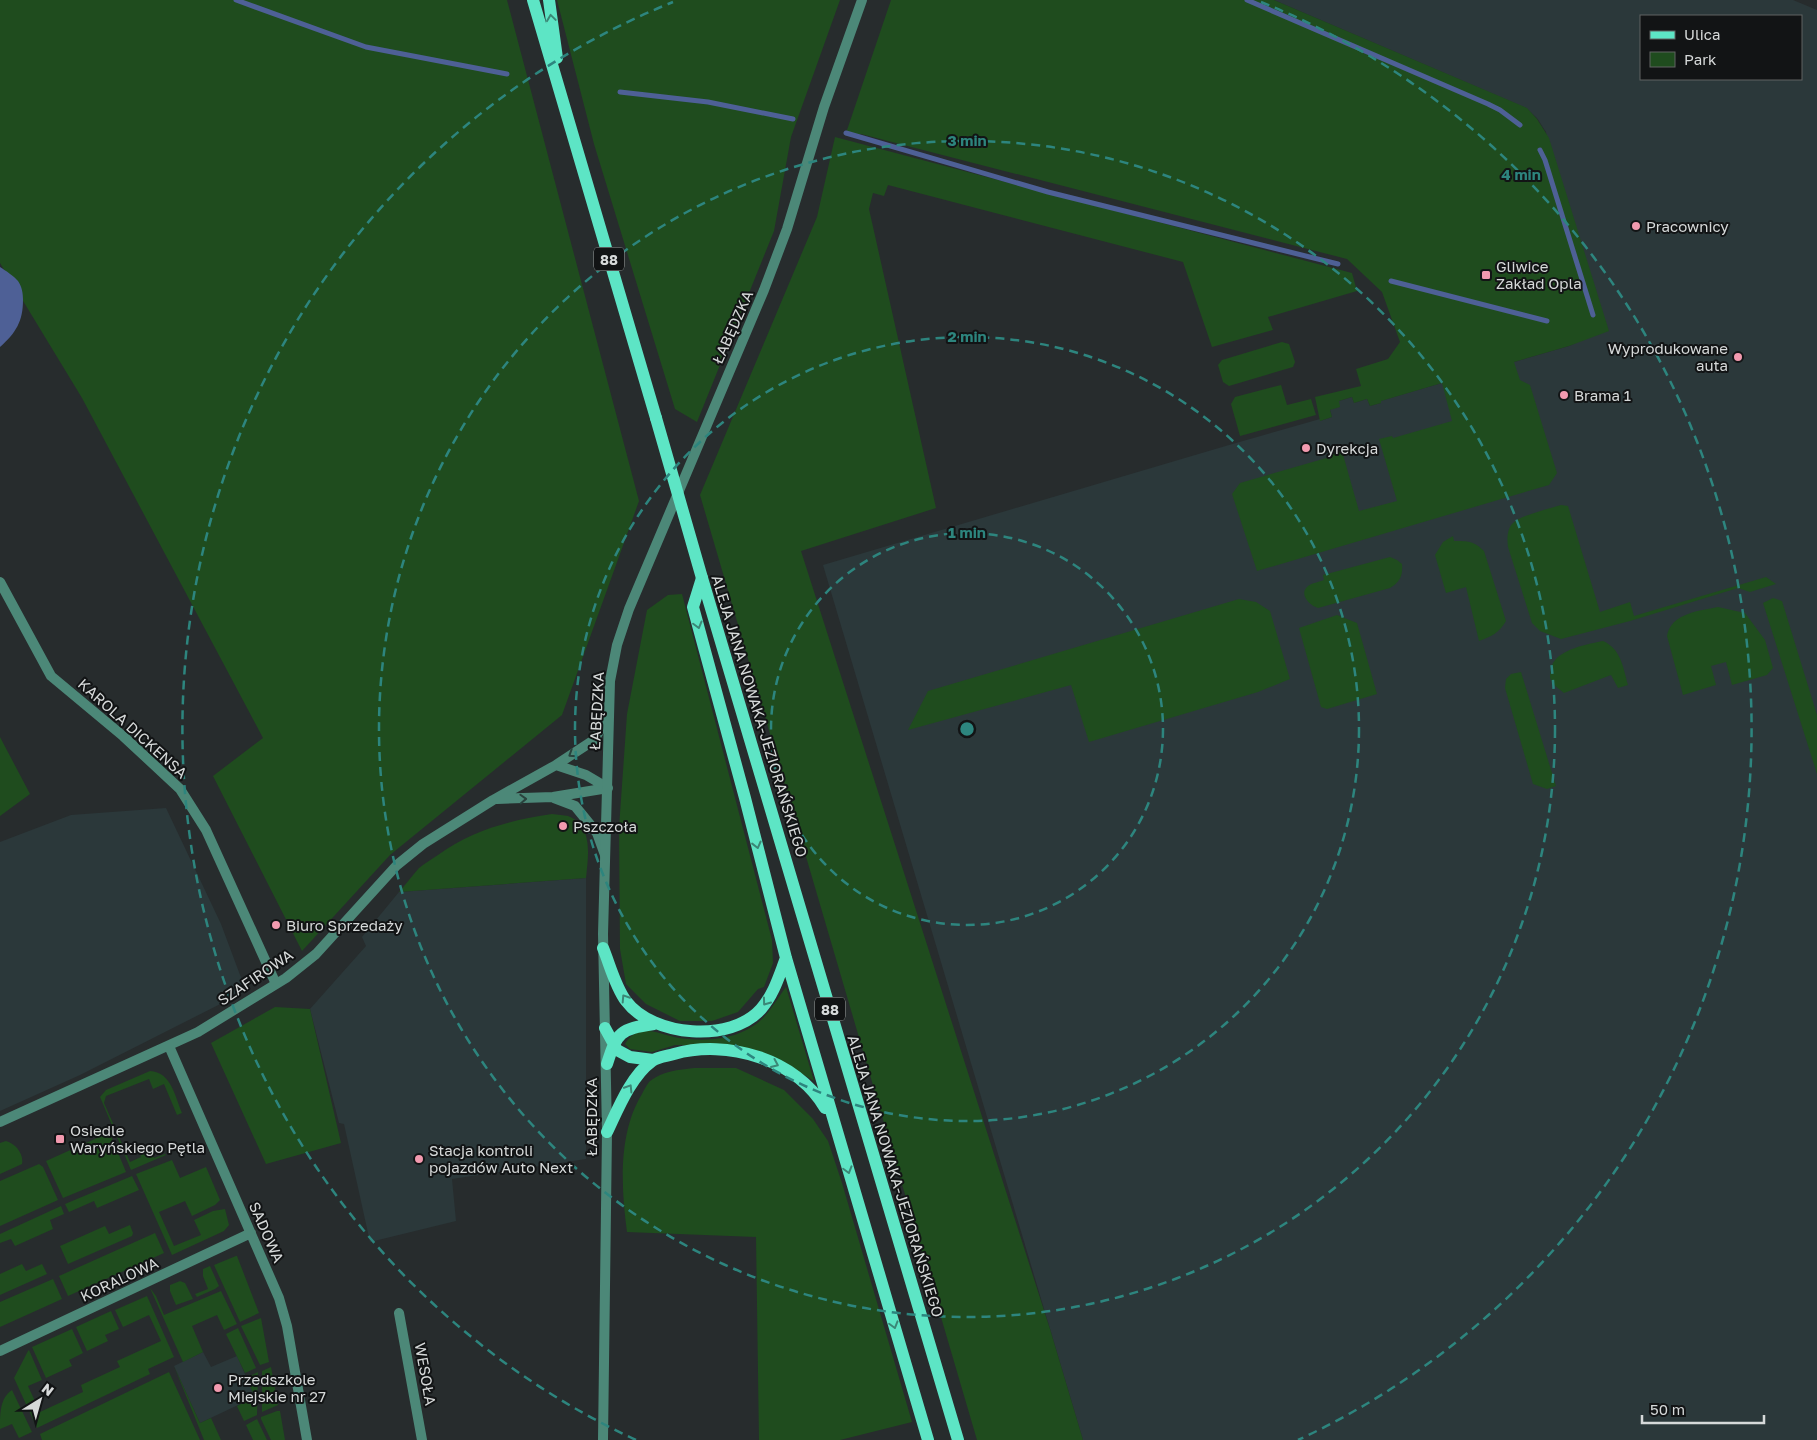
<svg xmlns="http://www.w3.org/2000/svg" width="1817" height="1440" viewBox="0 0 1817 1440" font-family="'Golos Text',sans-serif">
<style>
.built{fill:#2b383a;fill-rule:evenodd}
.green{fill:#1f4c1e}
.water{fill:#4e6096}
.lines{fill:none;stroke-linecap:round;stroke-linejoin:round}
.stream{stroke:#4e6096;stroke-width:5}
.minor{stroke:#4c8878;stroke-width:10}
.tertiary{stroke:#4c8878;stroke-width:10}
.primary{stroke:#5de5c5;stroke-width:12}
.primary-bridge{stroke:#5de5c5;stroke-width:12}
.oneway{stroke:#3b8776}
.oneway2{stroke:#29423d}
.ring{fill:none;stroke:#2d857e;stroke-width:2.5;stroke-dasharray:9 6}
.poi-dot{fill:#f29aaf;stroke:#121415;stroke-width:2}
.labels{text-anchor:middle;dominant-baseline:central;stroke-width:4;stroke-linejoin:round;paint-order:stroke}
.shield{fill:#121415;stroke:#9b9e9e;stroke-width:1}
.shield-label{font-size:14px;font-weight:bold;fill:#d6d9d9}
.poi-label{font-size:15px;fill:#d6d9d9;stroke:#121415;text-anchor:start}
.street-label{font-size:15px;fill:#d6d9d9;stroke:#121415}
.centre{fill:#2d857e;stroke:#121415;stroke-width:2.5}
.ring-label{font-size:15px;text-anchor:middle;font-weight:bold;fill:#2d857e;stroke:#121415;stroke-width:4;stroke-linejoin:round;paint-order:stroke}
</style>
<rect width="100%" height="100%" fill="#272c2d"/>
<path class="built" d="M1274,0H1793L1817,10V1440H1083L823,565L1229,445L1320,419V421L1332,417L1330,410L1339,401L1352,397L1354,403L1367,399L1370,406L1381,403L1380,401L1569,346L1582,340L1546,132L1537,118L1526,108ZM1641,16H1801V79H1641Z
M166,808L221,924L246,991L80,1075L0,1111V842L71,815Z
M586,878V1159L452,1179L456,1221L370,1242L344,1124L339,1123L310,1009L366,946L362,937L399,892Z
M203,1352L211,1367L237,1356L255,1397L200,1423L174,1366Z"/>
<path class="green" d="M0,0H507L639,501L562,715L390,855L302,951L213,776L263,738L82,398L0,263Z
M557,0H840L791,137L774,231L697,422L675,409L594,144Z
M891,0H1274L1527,108L1537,119L1549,138L1609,331L1569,346L1514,362L1520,380L1530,385L1557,473L1549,485L1257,571L1232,494L1240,483L1330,457V455L1342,451L1359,511L1397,501L1379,439L1392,436L1393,438L1452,421L1442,383L1381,401V403L1370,406L1367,399L1354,403L1352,397L1339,401L1340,407L1330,410L1332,417L1320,421L1315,397L1361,386L1356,369L1388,359L1400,342L1382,292L1347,259L861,134L857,136L846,133Z
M835,137L1352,273L1357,291L1268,317L1273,330L1212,347L1183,262L888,185L884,196L873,193L869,209L936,508L801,551L1050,1329L1083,1440H977L700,495L817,217Z
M1282,342L1289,344L1295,362L1293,367L1229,386L1223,382L1218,365L1222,360Z
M1281,385L1287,405L1311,399L1316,415L1240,436L1231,404L1235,397Z
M1561,505L1568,506L1600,612L1630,602L1634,616L1766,577L1776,584L1750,592L1738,588L1630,621L1561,639L1540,631L1532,623L1508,547C1507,539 1507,530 1512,524C1520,515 1549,509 1561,505Z
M1453,536L1454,541C1468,541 1474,541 1484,551L1506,621C1499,633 1492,636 1479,641L1466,587L1446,593L1435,555L1443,542Z
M1390,557L1397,560L1402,564C1403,576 1400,582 1390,588L1318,608C1310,606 1298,594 1308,586C1312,583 1319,582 1324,580L1323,575Z
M682,594L772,940L773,963L764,987L758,989L738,1012L712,1021H680L646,1004L626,984L620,949L619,828L627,714L647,610L668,595Z
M1773,598L1782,601L1817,715V774L1763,603Z
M1239,599L1256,602L1270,611L1290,679L1258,692L1089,742L1071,685L908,730L928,691Z
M1718,607L1745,613L1765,640L1773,668L1767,675L1732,685L1726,662L1711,666L1716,685L1683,695L1667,636C1671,613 1699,611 1718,607Z
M1337,615L1357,623L1377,694L1327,709L1321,707L1299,628Z
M1603,641C1621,649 1623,667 1628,685L1618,688L1611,675L1564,693L1554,685L1550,678C1550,674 1551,669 1552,665C1559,649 1588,644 1603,641Z
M1521,672L1556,786L1547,789L1533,784L1505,688L1506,679L1511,674Z
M0,737L30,794L0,816Z
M552,814C557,815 564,815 568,816C594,826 588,857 586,878L399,892C406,884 412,876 419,868C425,863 432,859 438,855C472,830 511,820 552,814Z
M786,987L814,1081L773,1056L721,1045H675L652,1052L630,1049L625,1044C629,1037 635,1032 643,1031C653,1030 665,1035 674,1037C699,1042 731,1041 753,1026C767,1018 776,1000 786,987Z
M275,1007L310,1009L341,1143L266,1164L211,1043Z
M694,1068H736L784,1090L813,1119L828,1141L842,1183L912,1422L840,1440H759L756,1237L627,1232C621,1188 618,1133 642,1094C644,1090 647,1084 650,1081C663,1071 678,1070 694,1068Z
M150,1071C171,1072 175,1096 182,1113L177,1115L164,1084L153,1089L149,1079L106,1096L104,1103L130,1162L141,1157L137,1147L140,1144L146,1155L152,1152L154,1158L165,1154L166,1155L131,1170L100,1097L106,1090Z
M106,1134L111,1136L126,1172L63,1198L46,1161Z
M6,1141C16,1144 24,1154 22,1164L0,1174V1143Z
M172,1160L180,1178L206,1167L220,1200L215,1205L192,1216L185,1201L159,1212L174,1246L201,1235L194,1220L213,1211L225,1209L229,1225L224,1231L172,1255L136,1174Z
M39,1164L43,1167L58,1200L0,1226V1181Z
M132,1176L139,1190L97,1208L94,1201L69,1212L65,1204Z
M61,1206L64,1214L50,1220L53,1229L15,1246L11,1239L0,1243V1234Z
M130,1225L133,1233L132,1236L68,1264L60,1246L105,1226L109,1234Z
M155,1233L164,1253L68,1296L59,1276Z
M236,1256H237L259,1313L240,1322L214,1265Z
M22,1264L26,1271L42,1264L47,1274L0,1295V1274Z
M210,1266L219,1286L215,1289L197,1297L195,1294L208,1289L203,1276V1269Z
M53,1279L62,1299L0,1327V1302Z
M180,1281L185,1283L193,1299L176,1305L170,1291V1285Z
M150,1288L156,1296L164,1315L221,1291L237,1324L224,1330L217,1315L192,1326L203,1352L183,1362Z
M147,1296L174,1357L148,1369L150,1374L37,1428L14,1378L28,1351L29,1350L42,1380L28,1386L40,1412L83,1392L81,1385L120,1367L117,1361L161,1341L149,1315L123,1327L115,1310Z
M111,1311L119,1329L105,1335L108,1341L87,1351L76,1327Z
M261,1318L269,1362L260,1365L241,1326Z
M238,1328L256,1368L245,1373L226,1334Z
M72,1329L83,1353L69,1360L72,1366L46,1378L32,1347Z
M174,1366L200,1423L211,1418L221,1440H204Z
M271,1367L278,1405L262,1412V1371Z
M169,1372L200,1440H42L40,1434Z
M258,1372L257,1415L244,1421L237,1406L255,1397L246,1378Z
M12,1390L32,1432L19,1438L12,1424L0,1429C0,1413 0,1398 12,1390Z
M277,1411H280L285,1440H271L261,1419V1417Z
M257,1419L267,1440H253L246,1425Z"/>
<path class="water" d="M0,267C6,271 14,276 18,281C22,287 23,293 23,300C23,321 16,333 0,347Z"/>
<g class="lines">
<path class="stream" d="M236,0L366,47L507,74
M1247,0L1488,104L1500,110L1520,125
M620,92L708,102L793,119
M846,133L1048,192L1338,264
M1540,150L1545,160L1593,315
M1391,281L1547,321"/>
<path class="minor" d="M0,582L51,676L123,736L180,789L206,830L276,984
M556,765L586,775L608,788
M554,798L575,806L597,833L605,855
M497,799L553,797L608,788
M169,1046L279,1298L287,1326L307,1440
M0,1122L198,1032L286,978L316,954L397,865L423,844L493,800L556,765L594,740L609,715
M399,1313L422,1440
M0,1351L251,1233"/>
<path class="tertiary" d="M603,1440L607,1132L603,934L610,681L617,645L629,609L764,290L787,229L824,107L862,0"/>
<path class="primary" d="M533,0L656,418
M549,0L557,58
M702,578L958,1440
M702,578L693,607L745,798L786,958L928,1440
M603,948C610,965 615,986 626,1001C653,1037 731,1043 761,1009C774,994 779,976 786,958
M605,1028L617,1050L630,1057L653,1060
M607,1064C617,1032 620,1029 654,1024
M607,1132C618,1109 631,1076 652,1061C657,1057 667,1056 674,1054C727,1039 796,1059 825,1108"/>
<path class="primary-bridge" d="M656,418L702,578"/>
</g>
<defs><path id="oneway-chevron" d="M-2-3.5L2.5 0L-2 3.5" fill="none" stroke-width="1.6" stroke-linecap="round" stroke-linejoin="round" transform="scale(1.25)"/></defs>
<g class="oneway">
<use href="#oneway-chevron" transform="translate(551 18) rotate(-98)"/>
<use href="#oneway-chevron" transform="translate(698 625) rotate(75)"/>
<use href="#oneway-chevron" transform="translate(757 845) rotate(76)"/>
<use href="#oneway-chevron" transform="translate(625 998) rotate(-123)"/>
<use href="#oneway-chevron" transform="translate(766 1002) rotate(126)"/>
<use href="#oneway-chevron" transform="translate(775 1064) rotate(24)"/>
<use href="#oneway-chevron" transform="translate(629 1088) rotate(-58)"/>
<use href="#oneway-chevron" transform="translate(848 1170) rotate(74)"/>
<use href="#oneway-chevron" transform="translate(894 1325) rotate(74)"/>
</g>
<g class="oneway2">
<use href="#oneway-chevron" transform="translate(572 754) rotate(147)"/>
<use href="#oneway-chevron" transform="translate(523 799) rotate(-2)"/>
</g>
<g class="ring">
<circle cx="967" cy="729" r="196"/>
<circle cx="967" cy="729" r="392"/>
<circle cx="967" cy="729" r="588"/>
<path d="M636 1440A784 784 0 0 1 673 2M1261 2A784 784 0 0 1 1298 1440"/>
</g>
<g class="poi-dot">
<circle cx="1636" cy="226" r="5"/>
<rect x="1481" y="270" width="10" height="10" rx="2.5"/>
<circle cx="1738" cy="357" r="5"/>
<circle cx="1564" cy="395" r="5"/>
<circle cx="1306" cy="448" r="5"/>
<circle cx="563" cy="826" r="5"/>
<circle cx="276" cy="925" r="5"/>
<rect x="55" y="1134" width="10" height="10" rx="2.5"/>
<circle cx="419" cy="1159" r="5"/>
<circle cx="218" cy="1388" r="5"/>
</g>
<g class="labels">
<g class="shield">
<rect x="594" y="247.5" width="30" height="23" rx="4"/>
<rect x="815" y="997.5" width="30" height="23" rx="4"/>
</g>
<g class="shield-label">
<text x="609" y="259">88</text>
<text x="830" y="1009">88</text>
</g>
<g class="poi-label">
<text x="1646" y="226">Pracownicy</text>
<text x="1496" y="266">Gliwice<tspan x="1496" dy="17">Zakład Opla</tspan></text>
<text x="1728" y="348" text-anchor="end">Wyprodukowane<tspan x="1728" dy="17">auta</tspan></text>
<text x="1574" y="395">Brama 1</text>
<text x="1316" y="448">Dyrekcja</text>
<text x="573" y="826">Pszczoła</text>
<text x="286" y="925">Biuro Sprzedaży</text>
<text x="70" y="1130">Osiedle<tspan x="70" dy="17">Waryńskiego Pętla</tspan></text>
<text x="429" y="1150">Stacja kontroli<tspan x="429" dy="17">pojazdów Auto Next</tspan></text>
<text x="228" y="1379">Przedszkole<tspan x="228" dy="17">Miejskie nr 27</tspan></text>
</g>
<g class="street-label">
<text transform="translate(732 327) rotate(-66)">ŁABĘDZKA</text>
<text transform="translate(596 711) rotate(-87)">ŁABĘDZKA</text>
<text transform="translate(760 716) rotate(73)">ALEJA JANA NOWAKA-JEZIORAŃSKIEGO</text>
<text transform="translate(133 728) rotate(42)">KAROLA DICKENSA</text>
<text transform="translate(255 977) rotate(-34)">SZAFIROWA</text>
<text transform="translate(591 1117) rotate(-90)">ŁABĘDZKA</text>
<text transform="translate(896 1176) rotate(73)">ALEJA JANA NOWAKA-JEZIORAŃSKIEGO</text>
<text transform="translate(267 1232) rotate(66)">SADOWA</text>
<text transform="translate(119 1279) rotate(-25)">KORALOWA</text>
<text transform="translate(426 1374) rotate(80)">WESOŁA</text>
</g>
</g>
<circle cx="967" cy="729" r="8" class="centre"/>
<g class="ring-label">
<text x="967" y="146">3 min</text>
<text x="1521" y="180">4 min</text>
<text x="967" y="342">2 min</text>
<text x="967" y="538">1 min</text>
</g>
<rect x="1640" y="15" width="162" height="65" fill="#121415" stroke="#606363"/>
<rect x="1650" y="31" width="25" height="8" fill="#5de5c5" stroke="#606363"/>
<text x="1684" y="40" font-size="15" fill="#d6d9d9">Ulica</text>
<rect x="1650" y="52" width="25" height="15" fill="#1f4c1e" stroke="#606363"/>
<text x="1684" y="65" font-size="15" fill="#d6d9d9">Park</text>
<g transform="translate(40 1400) rotate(37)" stroke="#121415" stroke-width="4" paint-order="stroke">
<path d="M0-4L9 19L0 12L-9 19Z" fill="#d6d9d9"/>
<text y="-8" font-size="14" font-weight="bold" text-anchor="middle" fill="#d6d9d9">N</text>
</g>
<path d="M1642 1415v8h122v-8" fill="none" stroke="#d6d9d9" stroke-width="2.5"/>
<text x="1650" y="1415" font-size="15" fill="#d6d9d9" stroke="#121415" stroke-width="4" paint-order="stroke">50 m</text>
</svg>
